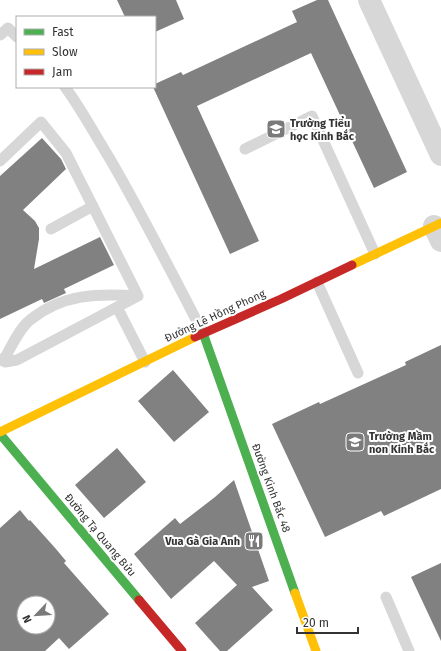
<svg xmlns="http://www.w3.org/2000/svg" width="441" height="651" viewBox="0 0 441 651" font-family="'Fira Sans',sans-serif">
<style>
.building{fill:#818181;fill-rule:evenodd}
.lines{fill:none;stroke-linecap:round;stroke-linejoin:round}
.lane{stroke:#d7d7d7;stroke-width:11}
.street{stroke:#d7d7d7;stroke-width:22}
.fast{stroke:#4caf50;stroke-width:9}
.slow{stroke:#ffc107;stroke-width:9}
.jam{stroke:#c62828;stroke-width:9}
.labels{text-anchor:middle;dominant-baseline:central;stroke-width:4;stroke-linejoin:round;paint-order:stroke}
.poi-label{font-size:11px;font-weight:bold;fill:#333;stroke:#fff;text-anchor:start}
.street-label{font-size:11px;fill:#333;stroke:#fff}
</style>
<rect width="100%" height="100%" fill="#fff"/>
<path class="building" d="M117,0H176L184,19L155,32V17H125Z
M317,0H328L407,172L374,188L311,53L197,106L259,241L230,254L153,87H155V84L181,72L183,75L297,22L292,11Z
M42,138L61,159L66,169L23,210L35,221L39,228V239L34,269L100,237L114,265L64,289L66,293L44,303L42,299L0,319V176Z
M441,345V489L384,516L381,511L325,537L272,424L319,402L320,404L406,365L405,362Z
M173,370L209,412L174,442L138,401Z
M117,448L146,482L104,518L75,485Z
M234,480L269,581L252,587L273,610L227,651H220L195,623L237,585L214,561L171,599L134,554L175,518L180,524L215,497Z
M20,510L29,521L30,520L56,549L66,561L64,563L109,614L69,649L59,638L45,651H0V528ZM24,603H48V627H24Z
M441,563V641L411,577Z"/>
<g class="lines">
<path class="lane" d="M0,35L8,28L17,37
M65,87C82,110 95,135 110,159C143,216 173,275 203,333
M245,149L312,116L375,254
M0,161L41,122L66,153L138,296L17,360L5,362L0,359
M51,229L93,206
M317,282L358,373
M117,307L145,362
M3,361C11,348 18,330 30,320C62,294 98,293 138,296
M386,597L409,651"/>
<path class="street" d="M369,0L441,155
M434,226L441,241"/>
<path class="fast" d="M203,333L295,593
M0,434L139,600"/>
<path class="slow" d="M352,265L441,223
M0,432L195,337
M295,593L316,651"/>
<path class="jam" d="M195,337L281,299L352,265
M139,600L182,651"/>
</g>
<defs>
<g id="school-square" transform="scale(1)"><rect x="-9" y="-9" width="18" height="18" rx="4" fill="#7a7a7a" stroke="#fff"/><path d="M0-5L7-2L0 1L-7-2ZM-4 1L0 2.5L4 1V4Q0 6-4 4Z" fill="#fff"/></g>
<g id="restaurant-square" transform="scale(1)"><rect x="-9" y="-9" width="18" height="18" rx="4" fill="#7a7a7a" stroke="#fff"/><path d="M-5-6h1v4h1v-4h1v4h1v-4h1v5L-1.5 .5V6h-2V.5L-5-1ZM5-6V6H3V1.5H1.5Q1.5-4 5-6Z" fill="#fff"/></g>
</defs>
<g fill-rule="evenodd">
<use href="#school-square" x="276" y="129"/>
<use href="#school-square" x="355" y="442"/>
<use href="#restaurant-square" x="254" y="541"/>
</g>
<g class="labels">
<g class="poi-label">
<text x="290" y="123">Trường Tiểu<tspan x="290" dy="13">học Kinh Bắc</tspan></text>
<text x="369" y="436">Trường Mầm<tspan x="369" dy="13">non Kinh Bắc</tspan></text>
<text x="240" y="541" text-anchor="end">Vua Gà Gia Anh</text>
</g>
<g class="street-label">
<text transform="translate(215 316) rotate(-25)">Đường Lê Hồng Phong</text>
<text transform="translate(271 488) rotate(70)">Đường Kinh Bắc 48</text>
<text transform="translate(100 535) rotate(50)">Đường Tạ Quang Bửu</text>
</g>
</g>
<rect x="16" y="16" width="140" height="72" fill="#ffffff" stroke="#adadad"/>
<rect x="24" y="29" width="20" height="6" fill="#4caf50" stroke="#adadad"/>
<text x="52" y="36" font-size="12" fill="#333333">Fast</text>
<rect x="24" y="49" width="20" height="6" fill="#ffc107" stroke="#adadad"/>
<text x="52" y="56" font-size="12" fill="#333333">Slow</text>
<rect x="24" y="69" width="20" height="6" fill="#c62828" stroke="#adadad"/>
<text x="52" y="76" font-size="12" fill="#333333">Jam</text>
<g transform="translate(36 615) rotate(245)"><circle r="19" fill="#ffffff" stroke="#adadad"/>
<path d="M0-3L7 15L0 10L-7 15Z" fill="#7a7a7a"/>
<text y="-6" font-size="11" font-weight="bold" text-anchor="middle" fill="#333333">N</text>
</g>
<path d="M297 627v6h61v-6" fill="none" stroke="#333333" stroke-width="2"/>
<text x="303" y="627" font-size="12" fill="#333333" stroke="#ffffff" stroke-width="3" paint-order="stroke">20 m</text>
</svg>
